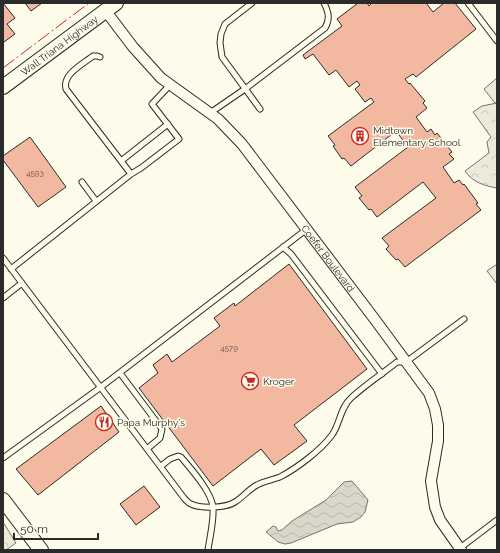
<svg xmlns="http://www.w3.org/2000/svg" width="500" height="553" viewBox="0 0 500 553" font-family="Raleway,sans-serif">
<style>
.forest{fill:url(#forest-crowns);stroke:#74746e}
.pitch{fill:#ecebdb;stroke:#74746e}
.water{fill:url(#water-waves);stroke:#74746e}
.building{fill:#f2b8a0;stroke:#2b2b2b}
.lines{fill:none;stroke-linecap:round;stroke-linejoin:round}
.lane-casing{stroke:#2b2b2b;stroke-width:7}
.street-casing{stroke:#2b2b2b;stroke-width:12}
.secondary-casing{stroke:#2b2b2b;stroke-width:16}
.lane{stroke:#fdfbea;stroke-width:5}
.street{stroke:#fdfbea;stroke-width:10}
.secondary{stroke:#fdfbea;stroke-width:14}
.power{stroke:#c62828;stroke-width:1;stroke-dasharray:14 3 2 3;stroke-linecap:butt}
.labels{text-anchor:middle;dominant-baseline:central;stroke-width:3;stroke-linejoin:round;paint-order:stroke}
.number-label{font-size:8px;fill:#5d4e48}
.street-label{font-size:10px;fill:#2b2b2b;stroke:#fdfbea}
.poi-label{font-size:10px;fill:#2b2b2b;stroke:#fdfbea;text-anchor:start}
</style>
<defs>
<pattern id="forest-crowns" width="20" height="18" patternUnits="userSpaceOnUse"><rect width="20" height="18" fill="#ecebdb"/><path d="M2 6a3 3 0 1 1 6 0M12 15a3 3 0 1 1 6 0" fill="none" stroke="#cbcabc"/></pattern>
<pattern id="water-waves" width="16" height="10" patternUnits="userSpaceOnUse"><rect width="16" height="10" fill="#d8d7c9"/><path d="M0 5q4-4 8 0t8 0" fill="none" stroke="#bab9ad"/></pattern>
</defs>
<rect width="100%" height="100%" fill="#fdfbea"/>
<path class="forest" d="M497,103V188C485,186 472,182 465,171L489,153L487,142L491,137L473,112L482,106Z
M3,522L16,543L6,550H3Z"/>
<path class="pitch" d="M497,78V103H495L484,89Z
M497,264V284L487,271Z"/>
<path class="water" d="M352,481L368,500L365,512L361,517L353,522L337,524L291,543L285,544L278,542L266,532L273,526L276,527L278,531L282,530L292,521L326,500L344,482Z"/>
<path class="building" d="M3,3L15,18L7,24L15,34L4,42L3,40Z
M25,3H42L31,11Z
M358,3H367L369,6L372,3H426L433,12L444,3H455L476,29L416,77L413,74L405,79L409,84L410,83L425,101L423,103L427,108L416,117L427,132L431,129L435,135L437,133L452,152L449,154L454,159L443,167L454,183L459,180L463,185L464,184L478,203L476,204L481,210L405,267L398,259L396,260L386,249L389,246L382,238L436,198L423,182L377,217L371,209L369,210L359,198L362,196L355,187L408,147L396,131L351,166L344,158L342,159L333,146L335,145L328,136L374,102L371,98L365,102L355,89L360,85L357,81L349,87L336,70L329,75L313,54L305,59L303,55L342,26L337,19Z
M30,137L66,187L38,207L3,160V156Z
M289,264L367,369L294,425L307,441L274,465L261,449L213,486L139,388L158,373L153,365L167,354L172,362L220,326L214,318L234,303L235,306Z
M101,406L119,432L38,495L16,469Z
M144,486L160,507L136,525L120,504Z"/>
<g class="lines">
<g class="lane-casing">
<path id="lane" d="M252,3L225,24L221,34L220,43L222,57L260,109
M468,3L497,41
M100,57L97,56H93C83,64 62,74 66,89L131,174
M210,113L245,89L325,28C330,19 329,13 324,3
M121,161L168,124
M82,182L96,201
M283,247L291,254L382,374
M3,258L184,498C186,500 188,503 191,504C201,509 226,508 235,502C243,497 249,489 257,485C264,481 272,480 280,477C297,468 320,451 332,435C340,424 340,408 351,398C365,385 382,374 397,362H406L464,319
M11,269L131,174L141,168L179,139L152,104L170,85
M3,298L22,283
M120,373L162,429L160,438L147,449
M3,458L101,387L307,229
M161,466L170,459L178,456L181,457C191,469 211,491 213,507C214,521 210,536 208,550
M460,548L497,520"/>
</g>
<g class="street-casing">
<g id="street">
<path id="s1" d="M105,10L133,47L161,78L218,119L242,144L376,321L429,393L435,409L438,425V441L431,481L435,507L440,520L461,550"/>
</g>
</g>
<g class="secondary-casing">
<g id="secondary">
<path id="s2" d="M3,87L116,3"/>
<path d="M3,500L41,550"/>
</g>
</g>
<use href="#lane" class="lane"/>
<use href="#street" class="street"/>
<use href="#secondary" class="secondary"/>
<path class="power" d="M3,68L89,3"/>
</g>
<defs>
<g id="building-ring" transform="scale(0.9)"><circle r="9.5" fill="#fdfbea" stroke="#c62828" stroke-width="1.5"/><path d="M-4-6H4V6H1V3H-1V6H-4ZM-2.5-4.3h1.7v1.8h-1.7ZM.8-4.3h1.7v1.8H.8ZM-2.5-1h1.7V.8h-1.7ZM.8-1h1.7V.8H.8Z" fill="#c62828"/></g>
<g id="supermarket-ring" transform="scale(0.9)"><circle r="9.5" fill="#fdfbea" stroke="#c62828" stroke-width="1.5"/><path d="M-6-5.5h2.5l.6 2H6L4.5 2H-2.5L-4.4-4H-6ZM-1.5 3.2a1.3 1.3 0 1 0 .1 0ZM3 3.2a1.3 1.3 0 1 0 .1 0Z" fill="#c62828"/></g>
<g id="restaurant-ring" transform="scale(0.9)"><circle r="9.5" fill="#fdfbea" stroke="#c62828" stroke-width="1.5"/><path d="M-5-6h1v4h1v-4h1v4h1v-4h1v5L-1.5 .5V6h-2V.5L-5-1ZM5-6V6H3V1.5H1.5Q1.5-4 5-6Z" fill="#c62828"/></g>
</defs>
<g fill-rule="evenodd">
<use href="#building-ring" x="360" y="136"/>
<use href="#supermarket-ring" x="250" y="381"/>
<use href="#restaurant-ring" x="104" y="422"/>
</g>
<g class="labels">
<g class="number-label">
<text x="35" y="173">4593</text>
<text x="229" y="348">4579</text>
</g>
<g class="street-label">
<text stroke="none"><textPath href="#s2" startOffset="70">Wall Triana Highway</textPath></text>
<text stroke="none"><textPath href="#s1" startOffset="336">Coefer Boulevard</textPath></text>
</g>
<g class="poi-label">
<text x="373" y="130">Midtown<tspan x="373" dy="12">Elementary School</tspan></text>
<text x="263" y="381">Kroger</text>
<text x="117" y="422">Papa Murphy's</text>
</g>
</g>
<rect width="500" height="553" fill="none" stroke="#2b2b2b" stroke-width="8"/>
<path d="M14 533v6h84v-6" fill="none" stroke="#2b2b2b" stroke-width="2"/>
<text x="20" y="533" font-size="12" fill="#2b2b2b" stroke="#fdfbea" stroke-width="3" paint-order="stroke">50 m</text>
</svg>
